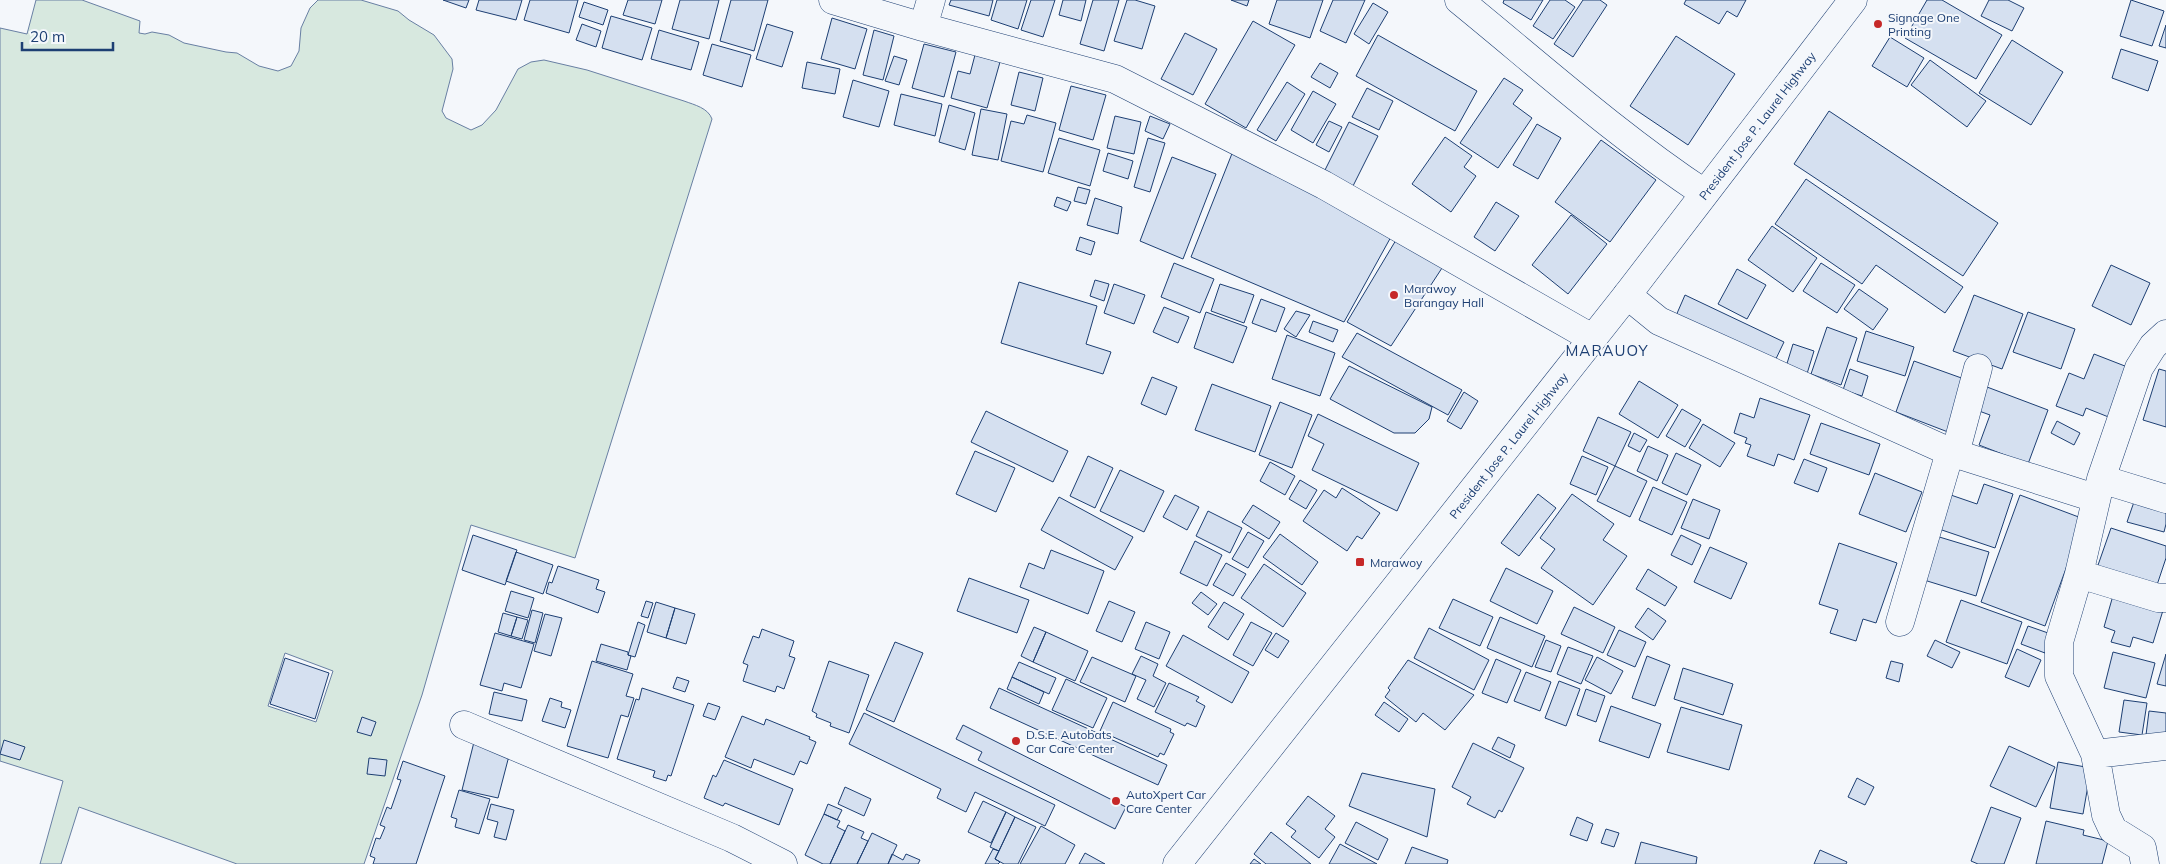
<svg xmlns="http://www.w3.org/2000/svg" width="2166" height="864" viewBox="0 0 2166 864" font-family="Mulish,sans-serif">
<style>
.green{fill:#d7e8df;stroke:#687fa3;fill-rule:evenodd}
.building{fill:#d5e0f0;stroke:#1d3f73}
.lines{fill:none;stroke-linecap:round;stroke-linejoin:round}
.minor-casing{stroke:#1d3f73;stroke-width:29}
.major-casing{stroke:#1d3f73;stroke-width:29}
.minor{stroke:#f4f7fb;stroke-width:28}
.major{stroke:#f4f7fb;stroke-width:28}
.poi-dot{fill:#c62828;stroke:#f4f7fb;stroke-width:2}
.labels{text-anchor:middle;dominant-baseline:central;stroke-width:4;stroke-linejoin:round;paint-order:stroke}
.poi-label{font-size:12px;fill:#1d3f73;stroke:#f4f7fb;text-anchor:start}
.street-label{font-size:12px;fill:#1d3f73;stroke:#f4f7fb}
.quarter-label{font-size:15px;letter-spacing:1px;fill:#1d3f73;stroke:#f4f7fb}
</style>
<rect width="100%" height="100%" fill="#f4f7fb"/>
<path class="green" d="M36,0H82L140,21L139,33L145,34L152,32L169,35L184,43L226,52L237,53L259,66L278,71L291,66L299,51L301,28L310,8L318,0H361L398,11L409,20L434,35L452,59L453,69L442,111L446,118L471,130L482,125L496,110L518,69L531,62L544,60L587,70L684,101C695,105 708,108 712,119L575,558L471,525L422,695L364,864H237L79,807L61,864H40L63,781L0,761V28L27,34ZM285,653L333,671L316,722L268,706Z"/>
<path class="building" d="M443,0H469L466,8Z
M479,0H522L516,20L476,10Z
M530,0H578L569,33L524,20Z
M628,0H662L655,24L623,15Z
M680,0H719L709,39L672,29Z
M731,0H768L754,51L720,41Z
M951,0H993L989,16L949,5Z
M997,0H1027L1018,29L991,20Z
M1031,0H1055L1043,37L1021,30Z
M1063,0H1086L1081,21L1059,15Z
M1093,0H1119L1104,51L1080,44Z
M1127,0H1135L1155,6L1142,49L1114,41Z
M1231,0H1249L1247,6Z
M1277,0H1323L1310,38L1269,24Z
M1333,0H1365L1346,43L1320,31Z
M1504,0H1543L1531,20L1503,3Z
M1550,0H1565L1575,7L1553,39L1533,26Z
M1583,0H1600L1607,5L1573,57L1554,44Z
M1686,0H1746L1737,17L1727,11L1719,24L1684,4Z
M1927,0H1942L2002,35L1976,79L1905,38Z
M1989,0H2008L2024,8L2012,31L1981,16Z
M2131,0L2164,11L2152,46L2120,36Z
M584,2L608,10L603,25L579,17Z
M1373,3L1388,12L1369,44L1354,34Z
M611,16L652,28L642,60L602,48Z
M832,18L867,29L855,69L821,59Z
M1253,21L1295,45L1246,128L1205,104Z
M582,24L601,31L596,47L576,40Z
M767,24L793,32L782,67L756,59Z
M2166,25V48L2159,46Z
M659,30L699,42L691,70L651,59Z
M874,30L894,36L883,80L863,75Z
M1185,33L1217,49L1193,95L1161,79Z
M1378,35L1477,91L1455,131L1356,76Z
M1676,36L1735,74L1688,145L1630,106Z
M1890,37L1924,58L1907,87L1872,66Z
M2012,40L2063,72L2031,125L1979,93Z
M712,44L751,55L742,87L703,75Z
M924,44L956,52L944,97L912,88Z
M2121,49L2158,61L2148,91L2112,78Z
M975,55L1000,62L987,108L951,98L958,71L970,74Z
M894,56L907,60L899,85L885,81Z
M1930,60L1986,101L1967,127L1911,85Z
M807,62L840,69L835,94L802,88Z
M1320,63L1338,73L1330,88L1311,77Z
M1019,72L1043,78L1035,111L1011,105Z
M1504,78L1523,90L1513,104L1532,118L1498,168L1460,143Z
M853,80L889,91L879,127L843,117Z
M1287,82L1305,94L1276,141L1257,130Z
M1071,86L1106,95L1093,140L1059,130Z
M1367,88L1393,101L1379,130L1352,117Z
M1313,91L1336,104L1313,143L1291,130Z
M901,94L942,104L935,136L894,125Z
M949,105L975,113L965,150L939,142Z
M981,109L1007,114L998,160L972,155Z
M1829,111L1998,223L1963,276L1794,164Z
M1027,115L1056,123L1043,172L1001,161L1011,121L1024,124Z
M1115,116L1141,122L1134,154L1107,148Z
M1150,116L1170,124L1163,139L1145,131Z
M1329,121L1342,127L1329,152L1316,145Z
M1349,122L1378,136L1353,186L1324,172Z
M1537,124L1561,138L1538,179L1513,165Z
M1445,137L1472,156L1464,167L1476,176L1451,212L1412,184Z
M1059,138L1100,150L1090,186L1048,173Z
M1148,138L1165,143L1150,192L1134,187Z
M1601,140L1656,180L1610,242L1555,202Z
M1233,151L1392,235L1344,322L1191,257Z
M1108,153L1133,161L1128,179L1103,171Z
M1172,157L1216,174L1183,259L1140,241Z
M1806,179L1963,287L1945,313L1876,265L1862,284L1775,224Z
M1078,187L1090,190L1086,204L1074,201Z
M1057,197L1071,202L1067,211L1054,206Z
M1095,198L1122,207L1118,234L1087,225Z
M1496,202L1519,216L1495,251L1474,237Z
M1571,215L1607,244L1568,294L1532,265Z
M1772,226L1817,258L1793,292L1748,260Z
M1080,237L1095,242L1091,255L1076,250Z
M1396,240L1442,268L1391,346L1347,322Z
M1174,263L1214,279L1200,313L1161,297Z
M1821,263L1855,285L1837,313L1803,291Z
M2111,265L2150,283L2131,325L2092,306Z
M1737,269L1766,285L1747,319L1718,304Z
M1095,280L1109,284L1104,301L1090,296Z
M1019,282L1097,306L1086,344L1111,352L1103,374L1001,343Z
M1114,284L1145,295L1134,324L1104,313Z
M1220,284L1254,295L1244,323L1211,311Z
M1859,289L1888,309L1873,330L1844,309Z
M1685,295L1784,342L1773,365L1675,318Z
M1974,295L2023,314L2002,369L1953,351Z
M1261,299L1285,308L1276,332L1252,323Z
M1164,307L1189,317L1178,343L1153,332Z
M1296,311L1310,315L1296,337L1284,329Z
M1206,312L1247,327L1233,363L1194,348Z
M2028,312L2075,329L2061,369L2013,352Z
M1313,321L1338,330L1333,342L1309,332Z
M1827,327L1857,338L1841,385L1811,374Z
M1866,331L1914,347L1905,376L1857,361Z
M1357,333L1462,390L1448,415L1342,357Z
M1287,335L1335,353L1320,396L1272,379Z
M1793,344L1814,351L1806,377L1785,370Z
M2094,354L2130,368L2111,418L2086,408L2083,416L2056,406L2069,373L2084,379Z
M1914,361L1967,380L1948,432L1896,412Z
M1349,366L1432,407L1429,419L1415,433H1394L1330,399Z
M1850,369L1868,376L1862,396L1843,390Z
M2159,369L2166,371V427L2143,420Z
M1152,377L1177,387L1166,415L1141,404Z
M1639,381L1678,405L1658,438L1619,414Z
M1212,384L1271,406L1255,452L1195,430Z
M1987,387L2048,410L2028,464L1979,445L1990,415L1979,411Z
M1464,392L1478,401L1461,429L1447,421Z
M1760,398L1810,415L1794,460L1778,454L1774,466L1747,456L1751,445L1745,443L1747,438L1734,433L1740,413L1754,418Z
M1280,402L1312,415L1292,468L1259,455Z
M1682,409L1701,420L1685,447L1666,436Z
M986,411L1068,451L1053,482L971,442Z
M1318,414L1419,463L1397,511L1312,470L1324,444L1308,436Z
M1598,417L1631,432L1615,466L1583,451Z
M2057,421L2080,433L2074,445L2051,433Z
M1821,423L1880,444L1869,475L1810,454Z
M1703,424L1735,443L1720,467L1689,448Z
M1634,433L1647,440L1640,452L1628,446Z
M1648,446L1668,455L1657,481L1637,471Z
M975,451L1015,468L996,512L956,494Z
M1676,453L1701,465L1687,495L1662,483Z
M1088,456L1113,468L1095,508L1070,496Z
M1582,456L1608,467L1596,495L1570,484Z
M1804,459L1827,468L1818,492L1794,483Z
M1270,462L1295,476L1285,495L1260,481Z
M1615,466L1647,481L1630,517L1597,501Z
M1120,470L1164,491L1144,532L1100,511Z
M1875,473L1922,492L1906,532L1859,514Z
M1300,480L1317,490L1306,509L1289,499Z
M1984,484L2013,494L1995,548L1933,527L1945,493L1977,504Z
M1653,487L1687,502L1672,535L1639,520Z
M1342,488L1380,513L1362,539L1357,536L1347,551L1303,521L1324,490L1336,498Z
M1538,494L1556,508L1519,556L1501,543Z
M1572,494L1614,524L1603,540L1627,556L1593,605L1541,568L1555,549L1540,538Z
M1175,495L1199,507L1187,530L1163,517Z
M2020,495L2084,519L2045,626L1981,602Z
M1059,497L1133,537L1115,570L1041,530Z
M1693,499L1720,510L1709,539L1681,528Z
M2135,499L2166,508V524L2164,532L2127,522Z
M1253,505L1280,522L1269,539L1242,522Z
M1208,511L1242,528L1230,553L1196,536Z
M2111,528L2166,546V558L2156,588L2097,568Z
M1248,532L1264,541L1248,568L1232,559Z
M1280,534L1318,562L1302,585L1263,557Z
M473,535L517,550L505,585L462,570Z
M1681,535L1701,545L1692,565L1671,555Z
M1936,536L1989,552L1976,596L1924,580Z
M1195,541L1222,555L1207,586L1180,573Z
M1839,543L1897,563L1876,623L1863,619L1856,641L1830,633L1838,610L1819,604Z
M1710,547L1747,563L1731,599L1694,582Z
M1051,550L1104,571L1088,614L1020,587L1029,563L1044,569Z
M516,552L553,565L543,594L506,581Z
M1226,563L1246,574L1233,596L1213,585Z
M1264,564L1306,593L1283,627L1241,598Z
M558,566L599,580L596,589L605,592L598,613L546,593L549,582L552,583Z
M1506,568L1553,591L1537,624L1490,601Z
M1648,569L1677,587L1665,606L1636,589Z
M969,578L1029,600L1017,633L957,611Z
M511,591L534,598L528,618L505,611Z
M1201,592L1217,604L1208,615L1192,603Z
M2114,592L2164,607L2153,643L2133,637L2130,647L2111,642L2115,631L2104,627Z
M1453,599L1493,617L1480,646L1439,628Z
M1961,600L2022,622L2007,664L1946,642Z
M646,601L653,603L648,618L641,616Z
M1109,601L1135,612L1122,642L1096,631Z
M656,602L675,608L666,638L647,632Z
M1224,602L1244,614L1228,640L1208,627Z
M1574,607L1615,627L1603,653L1561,634Z
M675,608L695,614L686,644L666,638Z
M1648,608L1666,621L1653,640L1635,627Z
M532,610L543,613L535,643L524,640Z
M503,613L517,617L511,636L498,632Z
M545,614L562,618L551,656L534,651Z
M517,617L528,620L522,639L511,636Z
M1500,617L1545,636L1532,667L1487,648Z
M638,622L645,625L635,657L628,655Z
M1146,622L1170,632L1159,659L1135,649Z
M1251,622L1272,633L1253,666L1233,655Z
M2028,626L2051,634L2045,653L2021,644Z
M1034,627L1046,632L1033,662L1021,656Z
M1429,628L1489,660L1474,690L1414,658Z
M762,629L794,641L789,656L795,658L784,689L777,686L775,692L743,681L748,665L743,663L753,636L759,638Z
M1619,630L1646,642L1635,667L1607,655Z
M1046,632L1088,651L1075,681L1033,662Z
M495,633L534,644L521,688L504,683L502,691L480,685Z
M1276,633L1289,641L1278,658L1265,650Z
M1183,635L1249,672L1232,703L1166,666Z
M1546,640L1561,646L1551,672L1535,667Z
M1935,640L1960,652L1952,668L1927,656Z
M895,642L923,653L894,722L866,710Z
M601,644L628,652V655L631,656L627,670L596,661Z
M1568,647L1593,656L1581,684L1557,674Z
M2017,649L2041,660L2029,687L2005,677Z
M2113,652L2155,663L2146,698L2104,688Z
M2166,654V686L2157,684Z
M1141,656L1158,664L1153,676L1166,683L1154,707L1137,699L1146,680L1132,674Z
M1647,656L1670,665L1655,706L1632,698Z
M1092,657L1136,676L1125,702L1080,682Z
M1597,657L1623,671L1611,694L1585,680Z
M285,658L329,673L315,719L270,704Z
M1496,659L1521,670L1507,703L1482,693Z
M1408,660L1474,695L1445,730L1423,713L1416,722L1385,697L1390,690L1388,688Z
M592,661L633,674L626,696L634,698L628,717L621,715L608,758L567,746Z
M829,661L869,675L849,733L830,726L831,723L816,717L817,714L812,711Z
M1891,661L1903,664L1899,682L1886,678Z
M1019,662L1056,678L1049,694L1012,677Z
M1683,668L1733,684L1723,715L1674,699Z
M1526,672L1551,682L1540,711L1514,701Z
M677,677L689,681L685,692L673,688Z
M1012,677L1044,692L1039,704L1007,689Z
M1066,679L1107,698L1093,728L1052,710Z
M1559,681L1580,689L1566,726L1545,718Z
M1169,683L1199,697L1196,701L1205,706L1196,727L1187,723L1185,726L1155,712Z
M642,688L694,705L671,776L668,775L666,781L653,777L655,771L617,759L636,699L639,700Z
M999,688L1167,765L1158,785L990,708Z
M1586,689L1605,696L1596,722L1577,715Z
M494,692L527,700L522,721L489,714Z
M550,698L562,702L561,707L571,710L565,728L542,721Z
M2124,700L2147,703L2142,735L2119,732Z
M1113,702L1171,729L1170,732L1174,734L1164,755L1160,753L1158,757L1100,731Z
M1384,702L1408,719L1399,732L1375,715Z
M708,703L720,707L715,720L703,716Z
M1611,706L1661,724L1649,758L1599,741Z
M1681,707L1742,725L1729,770L1667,752Z
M2149,711L2166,713V737L2146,735Z
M864,713L1055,805L1045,826L975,792L966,812L937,798L941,789L849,744Z
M742,716L764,725L766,719L810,737L809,739L816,742L807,764L800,761L794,775L754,759L751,768L725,757Z
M362,717L376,722L371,736L357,732Z
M963,725L1126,807L1115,829L978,760L982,752L956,739Z
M1498,737L1515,745L1510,758L1492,749Z
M4,740L25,747L20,760L0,754Z
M474,742L510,752L498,798L462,790Z
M1473,743L1524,768L1502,812L1499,810L1495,818L1467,804L1471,797L1452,787Z
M2009,746L2055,767L2036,807L1990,786Z
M369,758L387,760L385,776L367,774Z
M724,760L793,789L779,825L725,803L723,806L704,798L713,775L716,777Z
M403,761L445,776L416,864H373L375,858L370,856L376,838L380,839L385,827L380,825L387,807L391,809L401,780L397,779Z
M2058,762L2091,768L2083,814L2050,808Z
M1362,773L1435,789L1427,837L1349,806Z
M1857,778L1874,787L1865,805L1848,797Z
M845,787L871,799L864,816L838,804Z
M459,790L490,799L479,834L455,827L457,819L451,817Z
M1308,796L1335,816L1325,829L1335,837L1319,858L1291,837L1296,831L1286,824Z
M983,801L1006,812L991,843L968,832Z
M491,804L514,810L506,840L494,837L498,822L487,819Z
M828,804L842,810L837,820L824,814Z
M1991,807L2021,818L2004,864H1978L1971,861Z
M1006,812L1015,817L999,851L990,847Z
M824,814L840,821L837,827L845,831L830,864H823L805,855Z
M1015,817L1036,827L1018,864H1004L995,859Z
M1577,817L1593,824L1587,841L1570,835Z
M2046,821L2084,830L2083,835L2108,841L2102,864H2036Z
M1356,822L1388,839L1378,860L1345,843Z
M848,825L864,832L861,838L868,841L857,864H830Z
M1041,826L1075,845L1065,864H1020Z
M1606,829L1619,833L1614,847L1601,843Z
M1271,832L1311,864H1266L1254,854Z
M872,833L897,845L888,864H857Z
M1641,842L1697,857L1696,864H1635Z
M1340,844L1377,864H1329Z
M1412,847L1448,860L1447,864H1405Z
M993,849L999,851L995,859L1000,862L998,864H985Z
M1820,850L1847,862L1846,864H1814Z
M1085,853L1105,864H1079Z
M892,854L903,860L906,854L920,860L918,864H888Z
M1254,859L1261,864H1250Z"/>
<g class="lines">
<g class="minor-casing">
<path id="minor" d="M833,0L923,27L1115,79L1324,185L1592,338
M1459,0C1540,66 1618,136 1704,193
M923,27L931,0
M1627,295L1659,321L1950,452L2095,498
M1955,454L1978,368
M2101,479L2166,499
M2079,574L2158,598H2166
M1900,622L1950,452
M464,725L732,838L783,864
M2095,754L2166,746
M2145,864L2142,848L2113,830L2106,815L2095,754L2059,676V642L2079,574L2101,479L2139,368L2153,346L2166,334"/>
</g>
<g class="major-casing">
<g id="major">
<path id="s1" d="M1177,864L1627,295L1853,0"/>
</g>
</g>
<use href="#minor" class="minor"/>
<use href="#major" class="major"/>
</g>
<g class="poi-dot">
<circle cx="1878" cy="24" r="5"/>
<circle cx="1394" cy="295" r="5"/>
<rect x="1355" y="557" width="10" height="10" rx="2.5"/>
<circle cx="1016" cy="741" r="5"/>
<circle cx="1116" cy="801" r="5"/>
</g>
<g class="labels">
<g class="poi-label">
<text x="1888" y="17">Signage One<tspan x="1888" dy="14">Printing</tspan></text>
<text x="1404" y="288">Marawoy<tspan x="1404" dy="14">Barangay Hall</tspan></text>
<text x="1370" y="562">Marawoy</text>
<text x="1026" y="734">D.S.E. Autobats<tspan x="1026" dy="14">Car Care Center</tspan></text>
<text x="1126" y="794">AutoXpert Car<tspan x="1126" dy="14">Care Center</tspan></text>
</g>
<g class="street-label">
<text stroke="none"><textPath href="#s1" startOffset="939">President Jose P. Laurel Highway</textPath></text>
<text stroke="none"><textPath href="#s1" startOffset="534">President Jose P. Laurel Highway</textPath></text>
</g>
<g class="quarter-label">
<text x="1607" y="350">MARAUOY</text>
</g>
</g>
<path d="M22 42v8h91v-8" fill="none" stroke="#1d3f73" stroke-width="2.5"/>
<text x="30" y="42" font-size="15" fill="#1d3f73" stroke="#f4f7fb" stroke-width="4" paint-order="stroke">20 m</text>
</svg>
